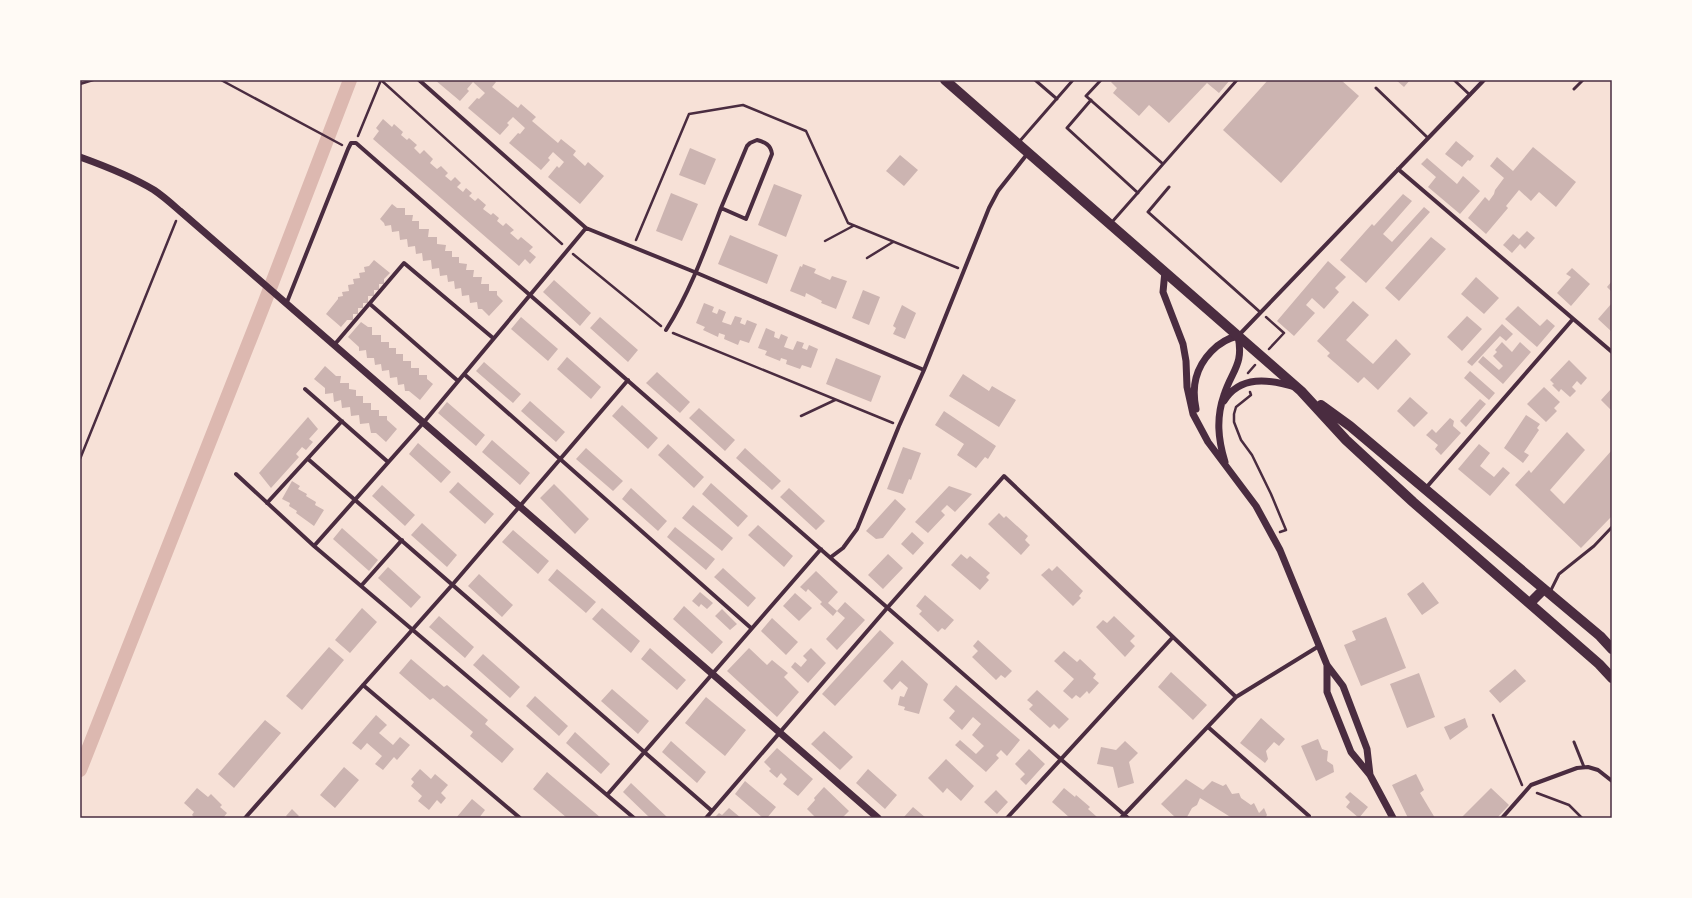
<svg xmlns="http://www.w3.org/2000/svg" width="1692" height="898" viewBox="0 0 1692 898" font-family="Roboto,sans-serif">
<style>
.lines{fill:none;stroke-linecap:round;stroke-linejoin:round}
.canal{stroke:#dcb8b0;stroke-width:14}
.building{fill:#ccb4b1}
.path{stroke:#4a2c40;stroke-width:2.5}
.service{stroke:#4a2c40;stroke-width:3}
.minor{stroke:#4a2c40;stroke-width:4}
.tertiary{stroke:#4a2c40;stroke-width:7}
.primary{stroke:#4a2c40;stroke-width:10}
.neatline{fill:none;stroke:#4a2c40;stroke-width:1.5}
</style>
<rect width="100%" height="100%" fill="#f7e1d7"/>
<g class="lines">
<path class="canal" d="M80,770L264,304L350,80"/>
</g>
<path class="building" d="M435,80H494L496,82L492,87L518,108L521,104L536,117L532,121L558,143L561,139L576,151L573,155L585,166L588,162L604,176L580,204L548,177L557,166L559,168L564,162L553,152L548,158L550,160L541,170L509,143L518,133L520,134L525,128L513,117L507,123L509,125L500,135L468,108L477,98L479,99L485,93L473,82L467,89L469,91L460,101Z
M1113,80H1230L1219,93L1207,83L1169,123L1149,105L1139,116L1113,93L1117,88L1111,82Z
M1268,80H1341L1359,96L1281,183L1223,130Z
M1396,80H1410L1404,87Z
M383,119L392,127L394,124L403,132L401,135L407,140L409,138L417,145L414,148L420,154L424,150L433,159L430,163L437,169L441,166L448,173L445,176L451,181L455,177L461,183L457,187L463,192L466,188L472,193L469,196L475,201L478,198L486,205L483,209L491,215L493,213L499,218L497,221L503,226L506,223L514,230L510,233L518,240L521,237L533,247L529,251L536,257L530,264L525,259L519,266L373,139L379,131L376,128Z
M1456,141L1474,156L1470,161L1468,160L1462,167L1445,154Z
M1533,147L1576,182L1556,207L1539,192L1531,201L1519,190L1506,206L1508,208L1486,234L1468,218L1485,197L1489,201L1494,194L1495,190L1504,178L1490,166L1497,157L1513,171Z
M690,148L716,159L705,185L679,175Z
M900,155L918,170L904,186L886,171Z
M1427,158L1457,184L1463,176L1480,191L1460,214L1428,187L1436,177L1421,164Z
M774,184L802,195L786,237L758,225Z
M671,193L698,204L682,241L656,231Z
M1403,194L1412,201L1383,234L1392,242L1424,207L1430,212L1366,283L1340,260L1372,224L1374,226Z
M392,204L397,208H405V215H413L412,221H419V229H429L428,237H437V244L446,245L445,251H452V257H459V263L467,264L466,270H474L473,277H482L481,284H489V291H497V295L503,301L489,316L482,309H478L477,302L470,303L469,295L462,296L461,288L455,289L454,281L448,282L447,275L440,276L439,268L432,269L431,260L423,261L422,253L416,254L415,246L408,247L407,239L400,240L399,231L392,232L391,225L385,226L384,223L380,219Z
M1527,231L1535,238L1525,249L1520,244L1512,253L1503,245L1513,234L1519,239Z
M730,235L778,255L767,284L718,264Z
M1431,237L1446,249L1399,301L1385,288Z
M374,260L390,273L384,279V284H379V290H374V296H368V303H363V308H358V314H353V320H347L341,327L326,314L338,299V297L343,296L342,292L349,291L348,285L354,284L353,279L360,278L359,273L365,272L364,267L369,266Z
M1328,261L1346,277L1335,288L1339,292L1324,309L1312,298L1306,305L1315,313L1294,336L1277,321Z
M803,264L816,269L814,273L830,280L832,276L847,281L836,309L821,303L822,301L806,293L805,297L790,291L800,266L802,267Z
M1572,268L1590,284L1571,306L1557,293L1571,277L1566,274Z
M1476,277L1499,298L1484,314L1461,294Z
M554,280L591,313L580,326L543,292Z
M1612,281V292L1607,287Z
M863,290L880,297L869,325L852,318Z
M1353,301L1369,315L1346,340L1373,364L1396,339L1411,354L1378,390L1364,377L1358,383L1327,356L1330,353L1317,341Z
M704,303L714,307L712,312L717,314L719,309L726,312L722,322L731,325L735,316L742,318L740,323L745,325L747,320L757,324L749,343L740,340L738,345L724,339L725,335L719,333L718,337L703,330L705,327L696,323Z
M1612,303V332L1598,319Z
M902,305L916,313L905,339L893,334L896,328L893,326Z
M1518,306L1540,326L1547,319L1555,326L1537,347L1505,319Z
M1467,316L1482,329L1462,351L1447,337Z
M521,317L558,349L548,361L511,329Z
M600,317L638,350L628,362L590,328Z
M361,322L368,327H372V335H381V342H389V348H396V354H403V361H411V368H419V375H427V379L433,384L420,400L409,391H405L404,384L398,385L397,377L390,378L389,370L382,371L381,364L375,365L374,358H367L366,350L359,351V347L348,337Z
M1502,324L1513,334L1506,341L1500,336L1472,366L1467,362Z
M766,328L775,332L774,337L779,339L781,334L788,337L784,347L793,350L797,341L804,343L802,348L807,350L809,345L818,349L811,368L802,365L800,369L786,364L787,360L781,358L780,361L765,355L767,351L758,348Z
M1502,342L1512,352L1520,342L1531,352L1503,384L1478,362L1483,356L1499,370L1503,366L1493,356L1497,352L1495,350Z
M567,357L601,387L591,399L557,369Z
M836,358L881,376L871,402L826,384Z
M1569,360L1587,378L1581,385L1577,381L1572,387L1576,391L1570,397L1561,389L1559,392L1552,385L1554,384L1550,380Z
M484,362L521,394L513,403L476,371Z
M325,366L336,376H341L340,383H349V389L356,390V396H363V403H371V410H379V416H387V420L397,429L386,442L376,433H371L369,423L360,424L359,415L351,416L350,407L342,408L341,400L334,402L333,393L325,394V388L314,379Z
M1470,371L1495,393L1489,400L1464,378Z
M657,372L690,402L680,413L646,383Z
M963,374L989,391L992,386L1016,400L999,427L949,396Z
M1544,387L1560,402L1554,408L1557,411L1546,422L1527,404Z
M1612,388V411L1601,400Z
M1410,397L1428,413L1414,427L1397,411Z
M1480,399L1486,404L1466,427L1460,421Z
M530,401L565,432L556,442L521,411Z
M447,402L485,435L476,446L438,413Z
M622,405L658,438L648,449L612,416Z
M699,408L735,440L725,451L689,418Z
M944,411L996,446L988,459L985,457L976,468L957,455L964,444L935,425Z
M1526,415L1540,424L1537,428L1539,430L1524,452L1529,455L1523,463L1504,448Z
M308,417L318,429L309,439L313,442L306,450L302,447L296,454L299,457L271,488L259,473Z
M1450,418L1454,421L1453,426L1461,433L1441,455L1435,449L1438,445L1426,435L1432,429L1436,433Z
M1567,432L1585,450L1550,490L1564,504L1612,450V516L1581,548L1515,485L1529,470L1531,473Z
M492,440L530,473L520,485L482,452Z
M418,443L451,472L441,483L409,454Z
M668,444L704,477L694,488L658,455Z
M1479,444L1490,453L1480,466L1494,477L1503,467L1510,473L1490,496L1458,469Z
M903,447L921,453L911,480L909,479L903,494L887,489Z
M586,448L623,481L613,491L576,459Z
M745,448L781,481L772,490L736,458Z
M292,481L300,486L298,489L307,494L306,496L316,502L315,505L324,510L314,526L296,513L297,511L289,506L290,503L282,499Z
M458,482L494,514L485,524L449,492Z
M711,483L748,516L738,527L702,494Z
M554,484L589,519L575,534L540,498Z
M382,485L415,515L405,526L372,496Z
M949,486L972,494L955,512L947,505L941,511L945,515L928,533L915,522Z
M631,488L667,521L658,531L622,499Z
M789,488L825,521L816,530L780,497Z
M895,499L906,509L883,538L876,539L866,531Z
M693,505L733,538L722,551L682,518Z
M999,513L1004,518L1006,516L1028,536L1025,540L1030,545L1021,555L988,524Z
M422,523L457,555L447,567L411,535Z
M758,525L793,556L784,567L748,535Z
M675,527L715,559L706,570L667,537Z
M342,528L378,560L369,571L333,539Z
M513,530L549,561L538,574L502,542Z
M912,532L924,543L913,555L901,544Z
M888,554L903,568L883,589L868,575Z
M961,554L967,559L970,556L990,573L986,577L989,580L980,590L951,565Z
M1057,566L1083,591L1079,596L1081,598L1073,606L1041,575L1049,568L1052,571Z
M388,567L421,597L411,608L378,578Z
M723,568L756,598L748,607L714,577Z
M557,569L596,602L586,613L548,580Z
M816,571L838,592L828,603L837,611L833,616L820,604L822,602L808,589L806,592L800,587Z
M479,574L513,605L502,617L468,586Z
M1423,582L1439,603L1422,615L1407,594Z
M700,592L713,603L707,609L701,604L699,607L692,601Z
M795,593L812,608L799,621L783,606Z
M925,595L954,620L945,630L942,628L938,632L919,614L922,611L916,606Z
M845,602L865,620L837,650L826,639L845,618L837,611Z
M684,606L723,642L712,654L673,619Z
M362,608L377,622L350,653L335,640Z
M602,608L640,641L631,653L592,619Z
M722,609L737,624L730,630L715,616Z
M439,616L474,647L465,658L429,627Z
M1114,616L1135,636L1130,641L1135,646L1125,657L1096,627L1103,620L1107,623Z
M1386,617L1406,668L1361,686L1344,645L1356,640L1352,631Z
M772,618L798,642L786,655L761,631Z
M880,630L894,643L835,706L822,694Z
M978,640L1012,671L1005,678L1001,675L996,680L972,657L978,651L973,646Z
M329,647L344,660L302,710L286,696Z
M650,648L686,680L677,690L641,659Z
M749,648L767,665L772,660L788,673L784,677L799,692L777,717L727,671Z
M811,648L826,663L808,683L791,667L795,662L801,667L807,660L803,656Z
M1064,651L1077,662L1080,659L1096,674L1093,678L1099,683L1089,694L1087,691L1080,698L1076,695L1072,699L1063,691L1074,679L1054,661Z
M483,654L520,687L510,698L473,665Z
M411,659L444,687L447,685L488,720L485,724L514,749L502,763L470,736L473,732L433,698L430,700L399,673Z
M902,660L928,684L919,714L904,710L905,707L898,705L900,696L904,697L908,688L900,681L892,690L883,681Z
M1515,669L1526,681L1500,703L1489,691Z
M1171,672L1207,705L1193,720L1158,687Z
M1419,673L1435,717L1407,728L1390,684Z
M956,685L1020,740L1007,756L1001,750L996,755L999,758L986,772L955,745L960,740L976,754L984,746L972,735L981,724L973,717L962,730L949,718L955,711L943,700Z
M612,689L649,721L638,734L601,701Z
M1037,690L1069,719L1059,729L1054,724L1050,728L1029,709L1033,705L1027,700Z
M535,696L568,726L559,736L526,706Z
M706,697L746,730L725,756L685,723Z
M376,715L387,725L379,733L393,745L400,737L410,745L397,760L394,757L383,770L375,764L382,756L367,743L361,750L352,743Z
M1261,718L1285,739L1279,746L1274,742L1266,751L1268,759L1265,763L1240,743Z
M1465,718L1468,727L1450,740L1444,727Z
M265,720L281,733L234,788L218,774Z
M824,731L853,757L840,770L811,744Z
M575,732L610,764L601,774L566,743Z
M1318,739L1322,749L1328,751L1327,761L1333,765L1334,772L1316,781L1301,746Z
M671,741L706,772L697,783L662,752Z
M1125,741L1138,753L1129,762L1134,783L1118,788L1113,767L1097,764L1101,747L1116,750Z
M777,748L813,779L798,796L783,784L787,779L781,773L777,778L769,771L771,769L764,762Z
M1029,749L1045,764L1026,785L1020,779L1025,774L1015,764Z
M946,759L974,786L961,801L947,788L943,793L928,778Z
M344,767L359,780L335,808L320,795Z
M420,769L431,779L435,774L448,785L441,793L446,798L441,804L437,800L429,810L418,801L422,796L411,786L414,782L411,779Z
M868,769L897,795L885,809L856,783Z
M547,772L601,818H567L533,789Z
M1416,774L1424,790L1420,793L1435,818H1408L1392,785Z
M1186,779L1203,790L1212,781L1223,786L1226,784L1232,794L1239,793L1241,798L1251,805L1254,803L1259,813L1264,808L1267,815L1265,818H1232L1200,798L1197,805L1192,808L1187,817L1176,818L1161,804Z
M745,781L776,807L767,818H763L735,794Z
M631,783L668,818H650L623,792Z
M824,787L849,811L842,818H814L815,817L807,809L815,800L814,798Z
M197,788L208,797L211,794L222,805L220,807L227,813L223,818H195L192,815L194,812L184,803Z
M1064,788L1075,797L1076,795L1090,807L1088,809L1097,817L1096,818H1070L1052,802Z
M1491,788L1509,805L1497,818H1461Z
M996,790L1008,802L997,814L984,802Z
M1350,792L1368,807L1359,818L1346,807L1350,802L1345,797Z
M472,799L485,810L479,818H456Z
M913,807L926,818H903Z
M729,808L741,818H714L719,813L722,815Z
M292,809L299,816L297,818H288L286,816Z"/>
<g class="lines">
<path class="path" d="M221,80L342,145
M80,84L93,80
M358,136L381,80L562,244
M636,240L689,114L743,105L806,131L848,223L958,268
M825,241L853,226
M573,254L661,326
M867,258L893,242
M1266,317L1284,333L1269,349
M673,333L893,423
M1248,373L1255,365
M1250,392L1251,395L1236,407L1234,414V422L1241,440L1252,455L1271,494L1286,530L1280,532
M801,416L835,400
M80,459L176,221
M1493,715L1522,785
M1537,793L1569,805L1582,818"/>
<path class="service" d="M1035,80L1057,99
M1101,80L1086,96L1163,164
M1454,80L1470,95
M1376,88L1428,138
M1574,89L1583,80
M1091,100L1067,128L1138,193
M1019,142L1073,80
M1169,187L1148,212L1260,312
M1112,222L1237,80
M1550,592L1559,574L1594,546L1612,527
M1574,742L1584,767"/>
<path class="minor" d="M419,80L586,228L697,273L924,370
M757,140C765,142 771,145 772,154L746,219L721,208L747,146L750,143Z
M1398,169L1612,352
M287,302L348,149L351,143H356L1128,818
M370,304L458,381
M666,330C690,292 705,250 721,208
M1238,336L1484,80
M335,344L404,263L493,338
M464,374L751,628
M305,389L388,462
M308,459L712,811
M236,474L314,546L634,818
M1425,489L1573,319
M267,503L342,421
M314,546L424,422L586,228
M831,557L843,548L857,529L899,426L924,370L989,208L998,191L1028,153
M361,586L402,540
M363,685L520,818
M1208,727L1309,816
M607,795L821,549
M245,818L453,584L628,380
M706,818L888,607L1004,476L1236,697
M1007,818L1173,637
M1121,818L1236,697L1319,646
M1502,818L1531,785L1577,768L1588,767L1598,770L1612,781"/>
<path class="tertiary" d="M80,157C105,166 131,176 154,190C163,196 172,204 180,211L878,818
M1165,271L1163,292L1183,344L1186,361L1187,387L1193,414L1208,442L1256,506L1280,550L1327,665L1343,686L1367,749L1370,775
M1224,401C1240,375 1269,379 1295,387
M1196,409C1194,399 1193,389 1196,378C1201,359 1218,340 1238,336C1244,365 1232,370 1224,395C1216,418 1218,439 1225,462
M1327,665V692L1351,752L1370,775L1393,818"/>
<path class="primary" d="M945,80L1301,391L1346,440L1413,502L1599,664L1612,678
M1321,405L1350,426L1544,589L1600,636L1612,649
M1530,603L1544,589"/>
</g>
<rect width="1692" height="898" fill="none" stroke="#fffaf5" stroke-width="162"/>
<rect x="81" y="81" width="1530" height="736" class="neatline"/>
</svg>
